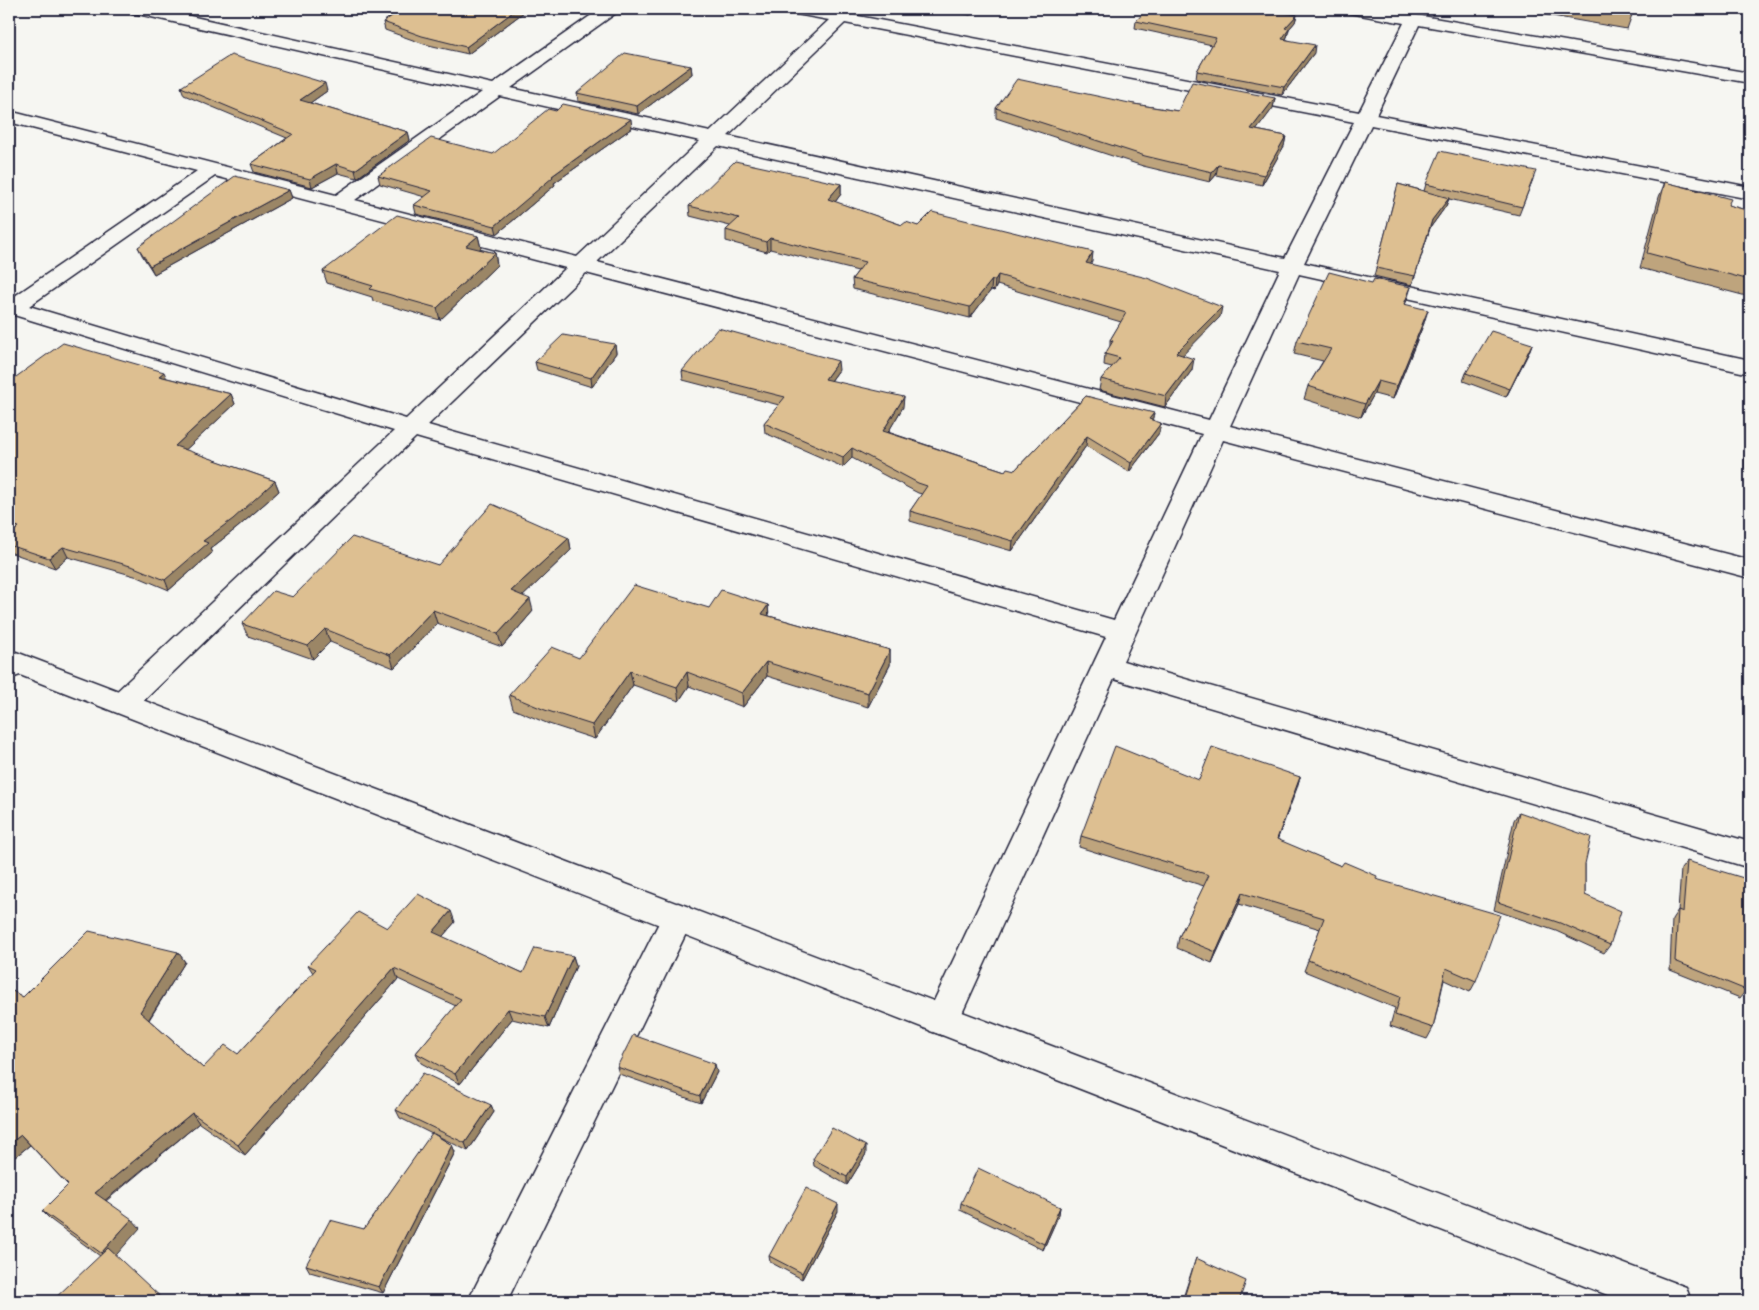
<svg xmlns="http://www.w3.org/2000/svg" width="1759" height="1310" viewBox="0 0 1759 1310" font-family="'Shantell Sans',sans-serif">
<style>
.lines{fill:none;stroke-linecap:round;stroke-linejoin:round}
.minor-casing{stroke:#22223b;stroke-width:3}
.secondary-casing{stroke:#22223b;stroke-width:3}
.minor{fill:#f6f6f2;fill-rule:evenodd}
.secondary{fill:#f6f6f2;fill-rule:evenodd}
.wall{fill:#bea47d;stroke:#22223b}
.shaded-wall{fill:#9b8666;stroke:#22223b}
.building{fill:#ddbf91;stroke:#22223b}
</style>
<rect width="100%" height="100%" fill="#f6f6f2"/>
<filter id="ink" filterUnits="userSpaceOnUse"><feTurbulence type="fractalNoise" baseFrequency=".02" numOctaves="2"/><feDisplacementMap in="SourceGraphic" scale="10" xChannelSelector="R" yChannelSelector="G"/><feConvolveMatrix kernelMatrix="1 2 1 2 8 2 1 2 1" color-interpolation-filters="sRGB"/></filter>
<g filter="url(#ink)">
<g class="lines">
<g class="minor-casing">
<path id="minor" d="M130,9H159L493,84L600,9H618L616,13L511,88L710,132L829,20L791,13L789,9H822L837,12L841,9H858L853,15L1359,112L1404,23L1355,14L1349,13L1347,9H1382L1750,73V83L1419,25L1376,115L1750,187V199L1371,125L1304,263L1750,360V374L1299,274L1230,426L1750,560V578L1223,440L1123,661L1750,842V868L1114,679L954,1031L942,1035L930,1031L925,1020L1106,637L416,437L133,711L123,714L113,711L109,703L113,695L394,431L14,315L9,316V300L197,171L9,122V111L336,195L482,92L138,14L132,13ZM845,23L1354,122L1285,258L728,136ZM500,96L700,141L577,257L355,200ZM718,146L1280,270L1209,420L597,262ZM215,176L566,268L406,419L29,306ZM586,273L1202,434L1114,620L428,425Z
M678,903L689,907L694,917L507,1301H468L667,907Z"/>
</g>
<g class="secondary-casing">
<path id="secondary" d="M16,652L1672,1282L1686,1287L1691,1301H1623L20,675L9,679V654Z"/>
</g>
<use href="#minor" class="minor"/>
<use href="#secondary" class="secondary"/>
</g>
<path class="wall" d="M372,9H528L468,54L424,44L385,30L383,22L393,15Z
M942,9H977L970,15Z
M1512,9H1634L1627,29Z
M1297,15L1295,22L1289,29L1287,37L1286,39L1314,53L1282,95L1196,79L1197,71L1212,45L1135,28L1136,21Z
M691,66L692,74L638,114L578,101L577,93Z
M181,87L327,91L310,103L408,132L410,140L357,178L338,173L312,187L254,172L251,164L287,138L184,95Z
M1275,98L1273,108L1256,130L1286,136L1284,146L1262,185L1216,175L1210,182L1143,166L996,118V108L1134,104L1178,111Z
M632,128L554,183L555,185L497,234L416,214L414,205L425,197L380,184L378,176Z
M1533,179L1519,215L1449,199L1446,206L1430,228L1412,285L1374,276L1398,184L1424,191L1426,184Z
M1665,182L1728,205L1750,211V297L1640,268L1659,197Z
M841,184V194L835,202L902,225L918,226L1092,262L1090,264L1220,317L1182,355L1192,370L1165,407L1099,390L1101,379L1112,367L1104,365L1105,354L1110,347V340L1121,322L997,285L994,291L991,290L970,318L853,289L852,279L858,271L770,249L767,252L726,241V230L730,226L690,216L689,206Z
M289,190L292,198L154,274L142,255L138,247Z
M478,236L481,248L479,249L495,253L497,265L440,320L373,301L372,297L327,283L323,271Z
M1407,300L1405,304L1424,323L1393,399L1374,394L1361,417L1304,399L1308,386L1323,361L1294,354L1297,341Z
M615,344L616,353L592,387L537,370L535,362Z
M1532,344L1529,352L1506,397L1463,381L1466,373Z
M839,370L831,381L903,407L888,432L1005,471L1015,470L1086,396L1153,420L1159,433L1129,472L1086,446L1012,551L910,521V511L922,494L918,493L852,458L843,467L765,433L764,423L779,405L683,380L682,371Z
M167,378L231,394L235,404L185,450L275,481L279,491L237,528L210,549L212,553L169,590L138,577L68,557L55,568L9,552V536L12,533L9,531V382Z
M1750,416V469L1745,468L1744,428Z
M569,538L571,550L523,596L533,611L502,647L437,623L394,668L330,642L313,659L248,636L242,624L293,597L438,565Z
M768,605L769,616L890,650V665L868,707L767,676L743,707L689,686L679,701L633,685L595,739L549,724L513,709L509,695L579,658L709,608Z
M1300,777L1277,840L1341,866L1376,879L1476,981L1470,992L1444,980L1433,1028L1427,1039L1390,1026L1395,1008L1304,971L1320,929L1239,904L1212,963L1177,948L1179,937L1204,886L1079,847L1081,836L1199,780Z
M1519,812L1585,864V895L1610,945L1604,953L1556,931L1494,910L1514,820Z
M1687,861L1745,931L1746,990L1740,998L1670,970L1672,919L1678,910V911L1681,869Z
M455,922L442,937L523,973L573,956L576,966L549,1028L512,1019L460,1084L421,1063L416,1053L456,1006L398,979L245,1155L199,1123L106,1201L140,1228L100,1256L51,1220L42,1211L68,1185L30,1145L15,1157L9,1150V989L23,997L178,952L185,962L149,1020L203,1068L238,1054L313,973L308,965L387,928Z
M617,1067L717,1072L701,1103L619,1074Z
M491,1105L494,1112L468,1151L434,1134L452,1145L455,1152L383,1293L310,1272L306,1265L364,1229L432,1134L400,1118L396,1110Z
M866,1154L847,1185L814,1166L813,1159Z
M961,1203L1060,1207L1059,1214L1043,1250L960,1210Z
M838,1211L802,1279L770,1262L769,1256Z
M1196,1258L1239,1301H1182Z"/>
<path class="shaded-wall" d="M517,9H528L468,54L466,47Z
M970,9H977L970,15Z
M1297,15L1295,22L1289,29L1287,37L1280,46L1285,28Z
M1315,45L1314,53L1282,95L1284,87Z
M691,66L692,74L638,114L637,106Z
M325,83L327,91L303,108L300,100Z
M1275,98L1273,108L1250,139L1251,129Z
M631,119L632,128L554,183L555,185L497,234L495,226L552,176Z
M408,132L410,140L357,178L355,170Z
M1286,136L1284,146L1262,185L1264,175Z
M336,164L338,173L312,187L310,179Z
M1218,165L1216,175L1210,182L1212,172Z
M841,184V194L829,210L828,199Z
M289,190L292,198L154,274L150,266Z
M1449,198L1446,206L1430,228L1412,285L1432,220Z
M478,236L481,248L469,258L466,246Z
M770,238V249L767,252L766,242Z
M1093,252L1092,262L1085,273L1086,263Z
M495,253L497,265L440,320L437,308Z
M998,275L997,285L994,291L995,280Z
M992,280L991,290L970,318V307Z
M1411,287L1407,300L1400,317L1404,304Z
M1222,307L1220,317L1174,364L1176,353Z
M1428,310L1424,323L1393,399L1397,386Z
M615,344L616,353L592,387L591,378Z
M1532,344L1529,352L1506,397L1510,389Z
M1194,359L1192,370L1165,407L1166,396Z
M838,361L839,370L825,389V379Z
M164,372L168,381L159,376Z
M1378,381L1374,394L1361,417L1365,404Z
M231,394L235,404L179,456L175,446Z
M904,397L903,407L883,441V431Z
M1154,413L1152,423L1149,419Z
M1161,423L1159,433L1129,472L1131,463Z
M1087,436L1086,446L1012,551L1013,541Z
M852,448V458L843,467V457Z
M275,481L279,491L237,528L210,549L212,553L169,590L165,580L203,541Z
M569,538L571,550L515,604L511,591Z
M63,547L68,557L55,568L49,558Z
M530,599L533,611L502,647L498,634Z
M768,605L769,619L762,614Z
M433,610L437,623L394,668L390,655Z
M325,629L330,642L313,659L308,646Z
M890,650V665L868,707V693Z
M766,662L767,676L743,707L742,693Z
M630,671L633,685L595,739L592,725Z
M687,672L689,686L679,701L677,687Z
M1300,777L1297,788L1273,851L1277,839Z
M1242,893L1239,904L1212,963L1216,952Z
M451,911L455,922L437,943L433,932Z
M178,952L185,962L147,1022L140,1012Z
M573,956L576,966L549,1028L545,1017Z
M394,968L398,979L245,1155L238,1145Z
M508,1009L512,1019L460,1084L455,1074Z
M715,1064L717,1072L701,1103L700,1096Z
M491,1105L494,1112L468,1151L465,1143Z
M192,1113L199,1123L103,1202L95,1193Z
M21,1135L30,1145L15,1157L9,1150V1144Z
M452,1145L455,1152L383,1293L379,1287Z
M866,1146V1154L847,1185V1177Z
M838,1204V1211L802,1279V1273Z
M1060,1207L1059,1214L1043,1250L1044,1244Z
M132,1219L140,1228L110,1262L101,1253Z"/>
<path class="building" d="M397,9H517L466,47L422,36L383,22L401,10Z
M1147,9H1267L1297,15L1285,28L1289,29L1282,39L1315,45L1284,87L1197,71L1216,38L1136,21Z
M625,53L691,66L637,106L577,93Z
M231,55L325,83L300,100L408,132L355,170L336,164L310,179L251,164L293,134L181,87Z
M1017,79L1134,104L1178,111L1192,82L1275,98L1251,129L1286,136L1264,175L1218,165L1212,172L1145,156L996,108Z
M563,104L631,119L552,176L553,177L495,226L414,205L432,191L378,176L431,138L493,154L548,109L556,111Z
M1440,151L1536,171L1522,207L1426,184Z
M735,161L841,184L828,199L902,225L906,222L918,226L932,212L1093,252L1086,263L1147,278L1222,307L1176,353L1194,359L1166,396L1101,379L1120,358L1105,354L1113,341L1110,340L1126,313L998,275L995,280H992L970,307L852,279L865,262L770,238L766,242L726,230L739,218L689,206Z
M235,176L289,190L150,266L138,247Z
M1665,182L1731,199L1728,205L1750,211V280L1647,253Z
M1398,184L1449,198L1432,220L1415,276L1376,268Z
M397,215L478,236L466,246L495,253L437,308L370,289L373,286L323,271Z
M1329,272L1372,283L1374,279L1411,287L1404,304L1428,310L1397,386L1378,381L1365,404L1308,386L1331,349L1297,341Z
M718,328L838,361L825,379L904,397L883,431L1005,471L1007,468L1015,470L1086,396L1154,413L1149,419L1161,423L1131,463L1087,436L1013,541L910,511L927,486L918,483L852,448L843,457L764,423L785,397L682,371Z
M1491,331L1532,344L1510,389L1466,373Z
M563,335L615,344L591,378L535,362Z
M63,343L164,372L159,376L231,394L175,446L275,481L233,519L203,541L208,543L165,580L134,567L63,547L49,558L9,545V536L19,527L9,524V382Z
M492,504L569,538L511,591L530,599L498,634L433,610L390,655L325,629L308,646L242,624L273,591L293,597L352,537L438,565Z
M634,585L709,608L721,590L768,605L762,614L890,650L868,693L766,662L742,693L687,672L677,687L630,671L592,725L545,710L509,695L552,647L579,658Z
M1115,746L1199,780L1212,747L1300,777L1277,839L1341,866L1344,862L1377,876L1376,879L1500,915L1476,981L1446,968L1433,1028L1395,1015L1400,997L1308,960L1324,918L1242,893L1216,952L1179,937L1209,875L1081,836Z
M1519,812L1591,837L1585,864V895L1621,911L1610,945L1560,923L1498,902Z
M1687,861L1747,879L1745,931L1749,932L1746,990L1675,961L1678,910L1683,912Z
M418,894L451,911L433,932L523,973L535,948L573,956L545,1017L508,1009L455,1074L416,1053L461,999L394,968L238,1145L192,1113L95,1193L132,1219L101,1253L42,1211L68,1185L21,1135L9,1144V989L23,997L89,931L178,952L140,1012L203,1068L225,1045L238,1054L316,969L308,965L358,912L387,928Z
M633,1035L715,1064L700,1096L617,1067Z
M423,1073L491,1105L465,1143L396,1110Z
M832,1128L866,1146L847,1177L813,1159Z
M432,1133L452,1145L379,1287L306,1265L330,1220L364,1229Z
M978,1168L1060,1207L1044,1244L961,1203Z
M806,1188L838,1204L802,1273L769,1256Z
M108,1248L165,1301H52Z
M1196,1258L1246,1281L1239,1301H1183Z"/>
</g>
<rect width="1759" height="1310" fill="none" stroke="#f6f6f2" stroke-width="30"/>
<rect x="15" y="15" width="1729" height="1280" fill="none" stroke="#22223b" stroke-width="2" filter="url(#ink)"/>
</svg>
